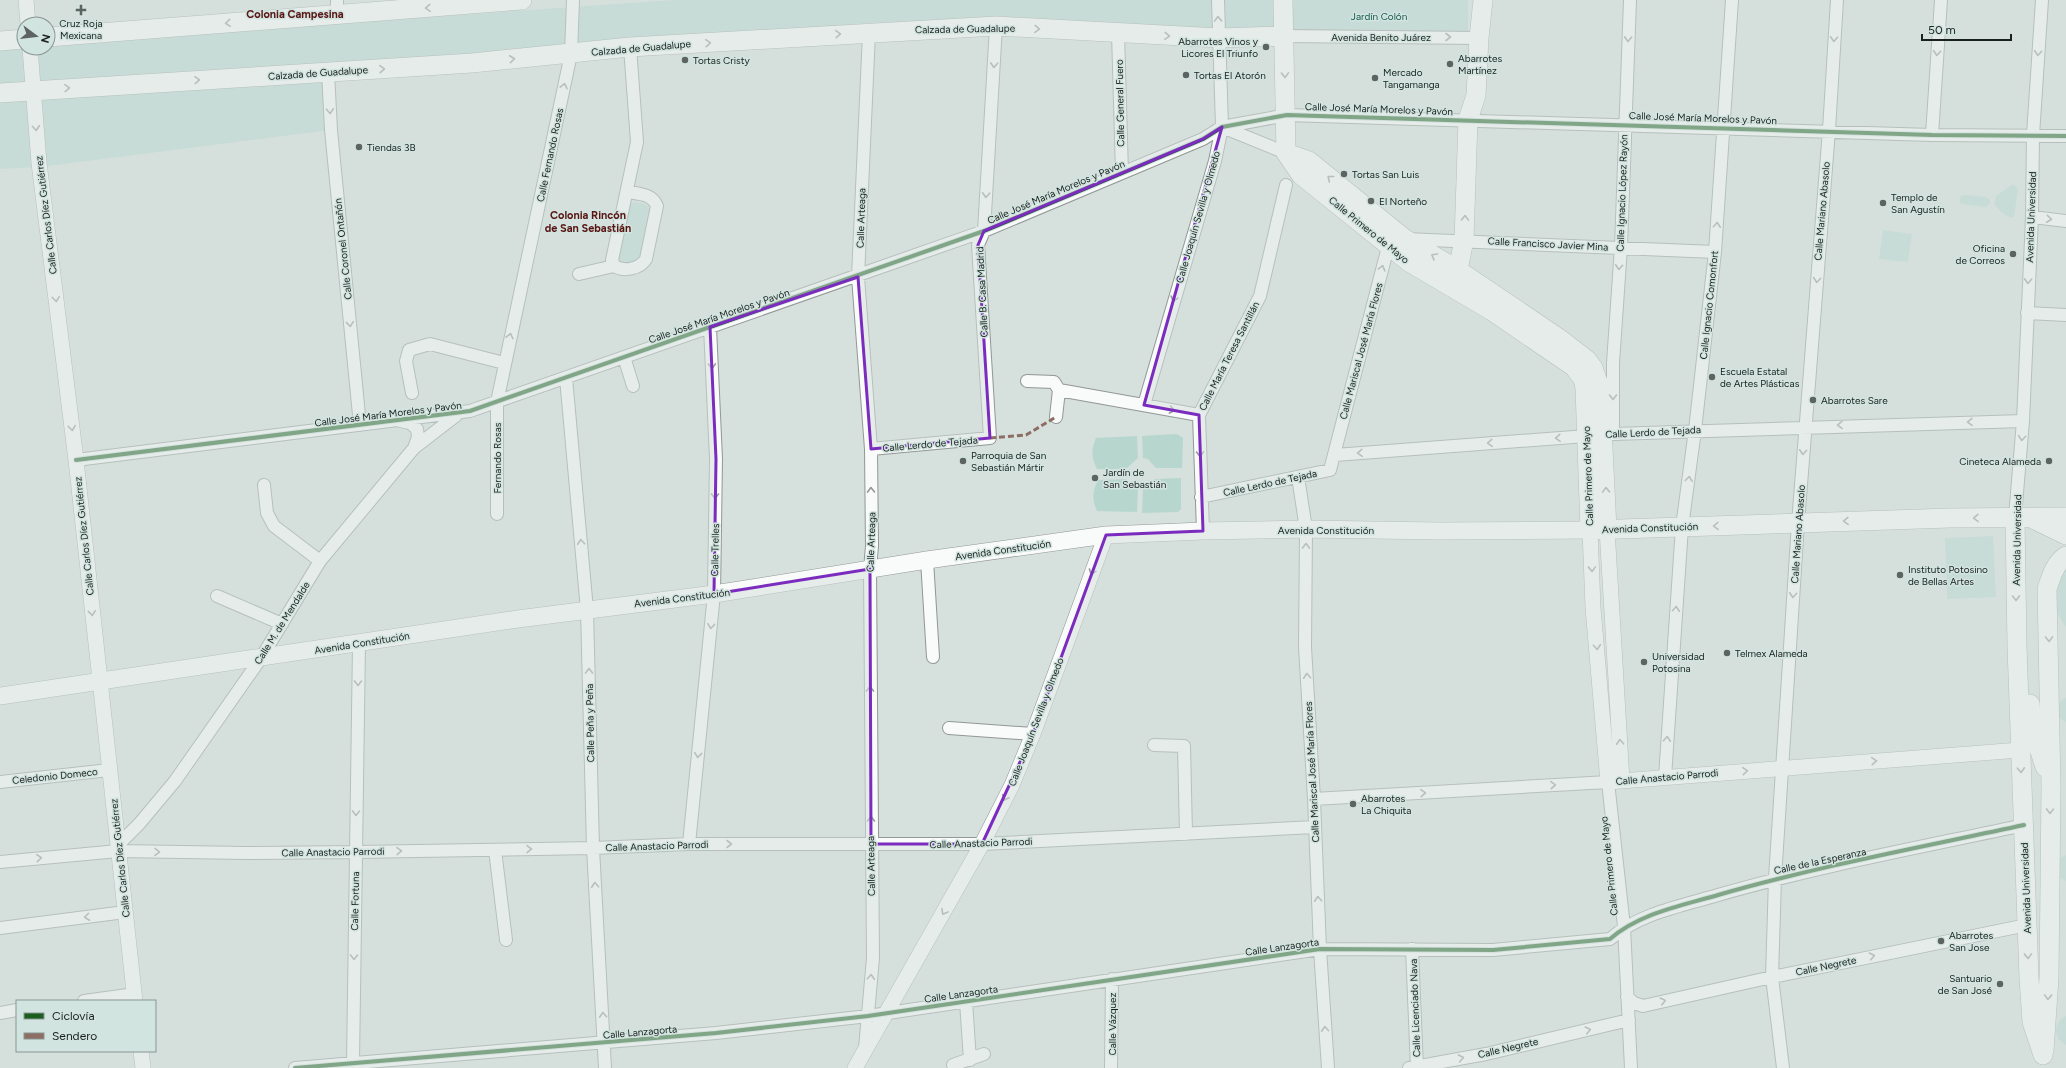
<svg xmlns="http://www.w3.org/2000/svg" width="2066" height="1068" viewBox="0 0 2066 1068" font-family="Figtree,sans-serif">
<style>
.green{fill:#b7d7ce}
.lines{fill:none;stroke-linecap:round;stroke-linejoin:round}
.minor-casing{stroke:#919896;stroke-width:14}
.tertiary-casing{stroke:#919896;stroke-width:16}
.secondary-casing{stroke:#919896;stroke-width:18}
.primary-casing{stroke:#919896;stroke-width:20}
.minor{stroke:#f9fafa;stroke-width:12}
.tertiary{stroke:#f9fafa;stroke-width:15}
.secondary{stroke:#f9fafa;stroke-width:17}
.primary{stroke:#f9fafa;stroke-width:19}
.quiet{stroke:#8d6e63;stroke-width:3;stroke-dasharray:6 3;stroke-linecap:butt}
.cycleway-casing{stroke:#d2e4df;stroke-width:6}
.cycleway{stroke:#1b5e20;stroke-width:4}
.oneway{stroke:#959897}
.marked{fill:none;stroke:#7b2cbf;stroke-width:3;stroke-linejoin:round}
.poi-dot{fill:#5c6361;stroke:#d2e4df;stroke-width:1.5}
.labels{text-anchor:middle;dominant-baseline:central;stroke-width:3;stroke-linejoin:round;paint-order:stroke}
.park-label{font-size:10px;fill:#16594b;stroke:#d2e4df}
.poi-label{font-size:10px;fill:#1a201e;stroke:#d2e4df;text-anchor:start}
.street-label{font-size:10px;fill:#1a201e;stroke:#d2e4df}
.neighbourhood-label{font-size:11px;font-weight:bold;fill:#5a1615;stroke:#d2e4df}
</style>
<rect width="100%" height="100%" fill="#d6e0dd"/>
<path class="green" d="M673,0H1280L1281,30L1219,35L997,19L867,23L341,68L328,72L331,130L40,167L0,169V48H48V44Z
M1290,0H1468V32L1290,31Z
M2013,184L2018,189L2014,217L2011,218L2002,213L1994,204L1996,196Z
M1966,195L1986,197L1990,200V203L1986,207L1961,204L1959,200L1961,196Z
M636,202C644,204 649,204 652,213L639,263L621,264L618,259L628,210L632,203Z
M1883,230L1912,234L1908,262L1879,259Z
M1177,434L1183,438L1182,468H1156L1148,459L1143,458L1142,436Z
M1137,436L1138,458L1126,469H1097C1091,457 1091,450 1096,438Z
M1181,478V509L1178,512L1142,513L1143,488L1155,479Z
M1126,479L1133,486L1138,488L1137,512L1097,511C1092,499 1092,492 1098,480Z
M1993,536L1996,597L1947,599L1945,538Z
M2066,563V627C2048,602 2052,588 2066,563Z
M2066,698V722C2054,718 2054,702 2066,698Z
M2066,855V881L2059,878V859Z
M2066,1016V1045L2058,1039C2054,1030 2056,1020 2066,1016Z"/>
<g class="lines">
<g class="minor-casing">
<path id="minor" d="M337,0V14
M1118,33L1122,173
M1283,36L1479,38
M328,72L331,130L360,425
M1222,127L1286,153
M1932,135L1941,0
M2032,217L2066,221
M614,266L612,260L637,142L630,47
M579,274L614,266C624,272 640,269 646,259L657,206C652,194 640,194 628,192
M2027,313L2066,315
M624,357L633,386
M566,378L587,610L593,848L605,1068
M1027,381L1054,382L1059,390
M1059,390L1199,415
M412,393L406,361L409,350L430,344L504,363
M1144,405L1215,161L1222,127L1218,0
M1056,417L1059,390
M400,421L410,423L417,429L418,437L414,448
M1613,434V363L1621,247L1630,0
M871,449L990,438L978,245L984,231L996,26
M1335,455L1613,434L2023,421
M76,460L470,411L984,231L1203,139L1222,127L1287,115L1932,135L2066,136
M1298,477L1306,529L1305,647L1314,799L1320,949L1328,1068
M264,485L267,513L274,526L320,561
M1201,497L1330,470L1388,247L1405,239L1715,252
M497,514V402L571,54L573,0
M2015,517L2023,421L2032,217L2033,135L2042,0
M1203,531L1199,415L1260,296L1286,185
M927,560L933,657
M217,596L282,624
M949,728L1033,734
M1154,745L1184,746L1186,834
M1665,777L1682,527L1695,430L1715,252L1732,0
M0,782L109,770
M1314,799L1608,782L1624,927L1631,1068
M119,844L139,824L175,781L261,658L320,561L414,448L458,414
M689,844L714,594L716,459L710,327
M495,850L506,940
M0,862L118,851L246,853L356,852L593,848L689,844H982L1314,827
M0,928L125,912
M1412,949L1417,1068
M1627,997L1634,1003L1643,1006L1772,977L2027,925
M84,1001L135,994
M966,1002L970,1060
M0,1013L17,1010
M865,1048L873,958L870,569L872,546L871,449L858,277L869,33
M353,1063L359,644
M953,1065L984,1054
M295,1068L716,1033L868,1016L1320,949L1493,950L1610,939C1640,913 1681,906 1718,895C1819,866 1922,847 2024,825
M1111,1068L1112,979
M1409,1068L1486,1054L1629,1020
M1783,1068L1772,977L1775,878L1798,523L1829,130L1837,0"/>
</g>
<g class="tertiary-casing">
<path id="tertiary" d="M26,0L28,24
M30,48L39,163L76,460L135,1001
M1607,529L1622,781
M1590,530L1593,608L1608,782L2020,750
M141,1051L143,1068
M855,1068L982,844L1012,785L1033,734L1106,535"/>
</g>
<g class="secondary-casing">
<path id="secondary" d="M0,696L518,619L714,594L927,560L1106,535L1203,531L1306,529L1440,531L1590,530"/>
</g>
<g class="primary-casing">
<path id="primary" d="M1283,0L1286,153
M48,37L522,0
M0,41L24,39
M0,93L472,63L630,47L996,26L1219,38L1283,36
M1286,153L1301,175L1409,262L1492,311L1574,367L1583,379L1585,388L1590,530L1950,518L2066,517
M1286,153L1309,161L1405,239L1458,270L1560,339L1587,360L1593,368L1600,388L1607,529
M1453,281L1458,270L1464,240L1468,120L1476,95L1479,38L1483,0
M2015,517L2017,647L2029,978L2032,1022L2043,1055
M2033,519L2066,535
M2030,704L2032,726L2045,767
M2044,1051L2049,978L2051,786L2047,589C2051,577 2055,563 2066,556"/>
</g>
<use href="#minor" class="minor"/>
<use href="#tertiary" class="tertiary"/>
<use href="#secondary" class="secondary"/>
<use href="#primary" class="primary"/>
<path class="quiet" d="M990,438L1026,435L1056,417"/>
<g class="cycleway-casing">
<path id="cycleway" d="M76,460L470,411L984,231L1203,139L1222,127L1287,115L1932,135L2066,136
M295,1068L716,1033L868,1016L1320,949L1493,950L1610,939C1640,913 1681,906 1718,895C1819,866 1922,847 2024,825"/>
</g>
<use href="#cycleway" class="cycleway"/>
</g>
<defs><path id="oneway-chevron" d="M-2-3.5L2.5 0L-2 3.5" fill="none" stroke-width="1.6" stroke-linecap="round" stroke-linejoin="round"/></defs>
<g class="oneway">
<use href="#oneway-chevron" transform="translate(428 8) rotate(176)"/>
<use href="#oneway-chevron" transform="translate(1218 19) rotate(-92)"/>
<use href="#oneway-chevron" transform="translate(228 23) rotate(175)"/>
<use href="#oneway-chevron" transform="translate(1037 29) rotate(3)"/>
<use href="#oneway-chevron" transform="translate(838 34) rotate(-4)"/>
<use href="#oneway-chevron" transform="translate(1167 36) rotate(3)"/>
<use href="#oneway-chevron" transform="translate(1448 37)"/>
<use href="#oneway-chevron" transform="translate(1628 39) rotate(93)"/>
<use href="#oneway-chevron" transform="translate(1834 39) rotate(93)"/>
<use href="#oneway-chevron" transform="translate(708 43) rotate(-4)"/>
<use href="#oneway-chevron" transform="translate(1937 53) rotate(94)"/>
<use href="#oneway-chevron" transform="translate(2038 53) rotate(94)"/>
<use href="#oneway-chevron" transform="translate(512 59) rotate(-6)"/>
<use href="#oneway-chevron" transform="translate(994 65) rotate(93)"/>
<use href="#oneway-chevron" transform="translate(382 69) rotate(-4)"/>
<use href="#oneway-chevron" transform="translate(1285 75) rotate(88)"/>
<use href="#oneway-chevron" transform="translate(197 80) rotate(-3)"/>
<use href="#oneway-chevron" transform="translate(564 86) rotate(-78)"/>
<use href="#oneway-chevron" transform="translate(67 88) rotate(-3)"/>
<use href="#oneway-chevron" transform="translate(330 111) rotate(87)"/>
<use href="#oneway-chevron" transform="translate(36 128) rotate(85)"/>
<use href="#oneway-chevron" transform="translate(1330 178) rotate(-141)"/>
<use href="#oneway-chevron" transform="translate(986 195) rotate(93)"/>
<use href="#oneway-chevron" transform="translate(1465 218) rotate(-88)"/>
<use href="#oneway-chevron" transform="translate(2049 219) rotate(6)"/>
<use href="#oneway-chevron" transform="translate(1717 225) rotate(-86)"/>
<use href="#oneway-chevron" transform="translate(1434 256) rotate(-149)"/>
<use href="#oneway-chevron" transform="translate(1619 267) rotate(94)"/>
<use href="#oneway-chevron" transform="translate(1382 268) rotate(-75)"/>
<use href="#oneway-chevron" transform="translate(1817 280) rotate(95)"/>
<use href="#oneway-chevron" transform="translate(2028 281) rotate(93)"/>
<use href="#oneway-chevron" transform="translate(56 299) rotate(83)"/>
<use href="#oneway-chevron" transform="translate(1174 299) rotate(106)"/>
<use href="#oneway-chevron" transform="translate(350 324) rotate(84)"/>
<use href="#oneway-chevron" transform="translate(510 336) rotate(-77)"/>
<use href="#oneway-chevron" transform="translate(712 366) rotate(88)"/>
<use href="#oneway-chevron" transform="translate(1613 397) rotate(90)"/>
<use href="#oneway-chevron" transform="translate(1172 410) rotate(11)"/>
<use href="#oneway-chevron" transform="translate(1970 422) rotate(179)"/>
<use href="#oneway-chevron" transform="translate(1840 425) rotate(179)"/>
<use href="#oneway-chevron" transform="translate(72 428) rotate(83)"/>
<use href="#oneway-chevron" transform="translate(1558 438) rotate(176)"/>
<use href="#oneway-chevron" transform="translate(2022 438) rotate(95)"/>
<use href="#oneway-chevron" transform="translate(1490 443) rotate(176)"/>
<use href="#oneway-chevron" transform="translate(1803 452) rotate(94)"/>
<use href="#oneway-chevron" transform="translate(1360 453) rotate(176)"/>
<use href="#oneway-chevron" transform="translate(1200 454) rotate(89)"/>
<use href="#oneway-chevron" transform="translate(1689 479) rotate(-82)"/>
<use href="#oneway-chevron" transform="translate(871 490) rotate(-91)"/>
<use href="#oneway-chevron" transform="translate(1606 490) rotate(-92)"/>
<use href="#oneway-chevron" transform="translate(715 496) rotate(91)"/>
<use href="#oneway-chevron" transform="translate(1976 518) rotate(179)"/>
<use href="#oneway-chevron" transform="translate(1846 521) rotate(178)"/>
<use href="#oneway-chevron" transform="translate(1716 526) rotate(178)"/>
<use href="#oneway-chevron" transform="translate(581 542) rotate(-95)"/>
<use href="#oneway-chevron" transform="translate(1306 546) rotate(-89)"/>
<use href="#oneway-chevron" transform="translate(1592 569) rotate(88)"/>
<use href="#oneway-chevron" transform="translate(1092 572) rotate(110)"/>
<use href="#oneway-chevron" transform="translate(1793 595) rotate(94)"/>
<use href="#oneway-chevron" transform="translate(2016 598) rotate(89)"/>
<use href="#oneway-chevron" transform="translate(1676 609) rotate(-86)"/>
<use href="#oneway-chevron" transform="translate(92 613) rotate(84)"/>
<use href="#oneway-chevron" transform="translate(711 626) rotate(96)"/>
<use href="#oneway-chevron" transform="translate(2049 639) rotate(89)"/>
<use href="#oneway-chevron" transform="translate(1597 647) rotate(85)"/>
<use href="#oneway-chevron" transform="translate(589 671) rotate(-91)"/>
<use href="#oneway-chevron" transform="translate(1307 676) rotate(-93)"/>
<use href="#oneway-chevron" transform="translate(358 683) rotate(91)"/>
<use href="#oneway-chevron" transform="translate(870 689) rotate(-90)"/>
<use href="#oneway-chevron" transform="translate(1667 739) rotate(-86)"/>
<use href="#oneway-chevron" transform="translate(1620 742) rotate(-93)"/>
<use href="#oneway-chevron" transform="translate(698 755) rotate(96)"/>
<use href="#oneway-chevron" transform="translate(1874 761) rotate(-4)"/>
<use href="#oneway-chevron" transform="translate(2021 770) rotate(87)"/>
<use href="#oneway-chevron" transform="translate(1745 771) rotate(-5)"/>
<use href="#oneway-chevron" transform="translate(1553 785) rotate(-4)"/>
<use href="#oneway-chevron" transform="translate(1423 793) rotate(-3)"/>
<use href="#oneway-chevron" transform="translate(1005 798) rotate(117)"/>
<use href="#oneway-chevron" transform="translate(2050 811) rotate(91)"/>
<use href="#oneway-chevron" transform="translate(356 813) rotate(91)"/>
<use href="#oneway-chevron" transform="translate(871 819) rotate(-90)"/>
<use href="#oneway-chevron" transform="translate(729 844)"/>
<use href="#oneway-chevron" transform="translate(529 849) rotate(-1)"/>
<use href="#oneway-chevron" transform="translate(399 851) rotate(-1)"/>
<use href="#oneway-chevron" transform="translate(157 852) rotate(1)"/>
<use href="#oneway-chevron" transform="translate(39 858) rotate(-5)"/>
<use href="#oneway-chevron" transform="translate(595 885) rotate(-93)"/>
<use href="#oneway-chevron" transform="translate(1318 899) rotate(-93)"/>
<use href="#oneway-chevron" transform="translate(944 912) rotate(119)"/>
<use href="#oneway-chevron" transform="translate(87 917) rotate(173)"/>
<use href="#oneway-chevron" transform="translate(1872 956) rotate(-12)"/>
<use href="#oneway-chevron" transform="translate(2028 956) rotate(88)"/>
<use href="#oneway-chevron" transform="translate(354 957) rotate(91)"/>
<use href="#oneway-chevron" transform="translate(871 977) rotate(-86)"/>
<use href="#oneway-chevron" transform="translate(2048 997) rotate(92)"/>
<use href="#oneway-chevron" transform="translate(1663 1001) rotate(-13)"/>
<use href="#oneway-chevron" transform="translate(603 1015) rotate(-93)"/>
<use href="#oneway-chevron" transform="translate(1325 1029) rotate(-94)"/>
<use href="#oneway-chevron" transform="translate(1588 1030) rotate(-13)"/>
<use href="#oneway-chevron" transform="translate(1461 1058) rotate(-11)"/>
</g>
<path d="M0 0H2066V1068H0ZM1222,127L1144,405L1199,415L1203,531L1106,535L1033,734L982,844H871L870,569L714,594L716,459L710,327L858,277L871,449L990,438L978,245L984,231L1203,139Z" fill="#d6e0dd" fill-opacity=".55" fill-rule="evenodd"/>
<path class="marked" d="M1222,127L1144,405L1199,415L1203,531L1106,535L1033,734L982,844H871L870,569L714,594L716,459L710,327L858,277L871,449L990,438L978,245L984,231L1203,139Z"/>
<g class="poi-dot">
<path d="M79 4h4v4h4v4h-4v4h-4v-4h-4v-4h4z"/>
<circle cx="1266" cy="47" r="4"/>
<circle cx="685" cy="60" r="4"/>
<circle cx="1450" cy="64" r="4"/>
<circle cx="1186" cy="75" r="4"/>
<circle cx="1375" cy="78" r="4"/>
<circle cx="359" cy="147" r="4"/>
<circle cx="1344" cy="174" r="4"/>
<circle cx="1371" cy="201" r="4"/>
<circle cx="1883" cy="203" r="4"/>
<circle cx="2013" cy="254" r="4"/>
<circle cx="1712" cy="377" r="4"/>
<circle cx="1813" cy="400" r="4"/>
<circle cx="963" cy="461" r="4"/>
<circle cx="2049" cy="461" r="4"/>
<circle cx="1095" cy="478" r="4"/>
<circle cx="1900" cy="575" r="4"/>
<circle cx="1727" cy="653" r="4"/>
<circle cx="1644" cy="662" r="4"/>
<circle cx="1353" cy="804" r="4"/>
<circle cx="1941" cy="941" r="4"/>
<circle cx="2000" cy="984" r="4"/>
</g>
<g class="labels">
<g class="park-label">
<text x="1379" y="16">Jardín Colón</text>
</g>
<g class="poi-label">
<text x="81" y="23" text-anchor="middle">Cruz Roja<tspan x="81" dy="12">Mexicana</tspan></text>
<text x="1258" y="41" text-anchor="end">Abarrotes Vinos y<tspan x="1258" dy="12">Licores El Triunfo</tspan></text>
<text x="1458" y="58">Abarrotes<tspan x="1458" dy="12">Martínez</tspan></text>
<text x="693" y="60">Tortas Cristy</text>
<text x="1383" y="72">Mercado<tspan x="1383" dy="12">Tangamanga</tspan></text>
<text x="1194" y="75">Tortas El Atorón</text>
<text x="367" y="147">Tiendas 3B</text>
<text x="1352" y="174">Tortas San Luis</text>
<text x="1891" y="197">Templo de<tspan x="1891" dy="12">San Agustín</tspan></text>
<text x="1379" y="201">El Norteño</text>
<text x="2005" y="248" text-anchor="end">Oficina<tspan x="2005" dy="12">de Correos</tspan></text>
<text x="1720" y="371">Escuela Estatal<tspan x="1720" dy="12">de Artes Plásticas</tspan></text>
<text x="1821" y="400">Abarrotes Sare</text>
<text x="971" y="455">Parroquia de San<tspan x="971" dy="12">Sebastián Mártir</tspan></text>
<text x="2041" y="461" text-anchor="end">Cineteca Alameda</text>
<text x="1103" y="472">Jardín de<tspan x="1103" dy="12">San Sebastián</tspan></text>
<text x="1908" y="569">Instituto Potosino<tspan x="1908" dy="12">de Bellas Artes</tspan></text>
<text x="1735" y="653">Telmex Alameda</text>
<text x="1652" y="656">Universidad<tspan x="1652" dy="12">Potosina</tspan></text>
<text x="1361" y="798">Abarrotes<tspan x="1361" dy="12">La Chiquita</tspan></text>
<text x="1949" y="935">Abarrotes<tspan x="1949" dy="12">San Jose</tspan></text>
<text x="1992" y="978" text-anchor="end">Santuario<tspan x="1992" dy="12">de San José</tspan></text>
</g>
<g class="street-label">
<text transform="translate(965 29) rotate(-1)">Calzada de Guadalupe</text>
<text x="1381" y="37">Avenida Benito Juárez</text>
<text transform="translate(641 48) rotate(-5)">Calzada de Guadalupe</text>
<text transform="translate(318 73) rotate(-4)">Calzada de Guadalupe</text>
<text transform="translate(1120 103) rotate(-91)">Calle General Fuero</text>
<text transform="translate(1379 109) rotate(2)">Calle José María Morelos y Pavón</text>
<text transform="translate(1703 118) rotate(2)">Calle José María Morelos y Pavón</text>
<text transform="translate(550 155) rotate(-78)">Calle Fernando Rosas</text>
<text transform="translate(1056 192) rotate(-23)">Calle José María Morelos y Pavón</text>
<text transform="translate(1622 193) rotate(-88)">Calle Ignacio López Rayón</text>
<text transform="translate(1822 211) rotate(-85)">Calle Mariano Abasolo</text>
<text transform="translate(46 215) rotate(-97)">Calle Carlos Díez Gutiérrez</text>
<text transform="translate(1198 217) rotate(-74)">Calle Joaquín Sevilla y Olmedo</text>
<text transform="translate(2031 217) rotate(-88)">Avenida Universidad</text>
<text transform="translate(861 218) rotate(-88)">Calle Arteaga</text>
<text transform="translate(1369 230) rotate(39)">Calle Primero de Mayo</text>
<text transform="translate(1548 244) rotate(3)">Calle Francisco Javier Mina</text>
<text transform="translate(343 249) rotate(-96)">Calle Coronel Ontañón</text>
<text transform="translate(982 292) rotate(-93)">Calle B. Casa Madrid</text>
<text transform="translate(1709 305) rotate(-84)">Calle Ignacio Comonfort</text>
<text transform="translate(719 316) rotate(-19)">Calle José María Morelos y Pavón</text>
<text transform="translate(1361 351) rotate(-75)">Calle Mariscal José María Flores</text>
<text transform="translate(1229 356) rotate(-63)">Calle María Teresa Santillán</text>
<text transform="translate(388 414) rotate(-7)">Calle José María Morelos y Pavón</text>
<text transform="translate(1653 432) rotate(-3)">Calle Lerdo de Tejada</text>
<text transform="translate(930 444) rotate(-5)">Calle Lerdo de Tejada</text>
<text transform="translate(497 458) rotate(-90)">Fernando Rosas</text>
<text transform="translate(1588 476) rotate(-92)">Calle Primero de Mayo</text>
<text transform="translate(1270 483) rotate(-12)">Calle Lerdo de Tejada</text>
<text transform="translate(1650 528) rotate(-2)">Avenida Constitución</text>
<text x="1326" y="530">Avenida Constitución</text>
<text transform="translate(1798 534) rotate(-86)">Calle Mariano Abasolo</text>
<text transform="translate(84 536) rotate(-96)">Calle Carlos Díez Gutiérrez</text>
<text transform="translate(2017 540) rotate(-89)">Avenida Universidad</text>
<text transform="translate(871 542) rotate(-88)">Calle Arteaga</text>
<text transform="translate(715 550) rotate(-89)">Calle Trelles</text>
<text transform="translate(1003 550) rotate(-8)">Avenida Constitución</text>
<text transform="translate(682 598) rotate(-7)">Avenida Constitución</text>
<text transform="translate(282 623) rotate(-58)">Calle M. de Mendalde</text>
<text transform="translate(362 643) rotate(-9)">Avenida Constitución</text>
<text transform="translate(1036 722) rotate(-69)">Calle Joaquín Sevilla y Olmedo</text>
<text transform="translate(590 723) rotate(-91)">Calle Peña y Peña</text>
<text transform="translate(1312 772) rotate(-93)">Calle Mariscal José María Flores</text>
<text transform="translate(55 776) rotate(-6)">Celedonio Domeco</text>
<text transform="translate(1667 777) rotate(-5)">Calle Anastacio Parrodi</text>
<text transform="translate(981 843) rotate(-2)">Calle Anastacio Parrodi</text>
<text transform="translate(657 846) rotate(-2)">Calle Anastacio Parrodi</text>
<text transform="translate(333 852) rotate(-1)">Calle Anastacio Parrodi</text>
<text transform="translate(120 858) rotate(-96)">Calle Carlos Díez Gutiérrez</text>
<text transform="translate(1820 861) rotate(-12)">Calle de la Esperanza</text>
<text transform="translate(871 866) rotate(-91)">Calle Arteaga</text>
<text transform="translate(1609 866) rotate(-96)">Calle Primero de Mayo</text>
<text transform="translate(2026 888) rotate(-92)">Avenida Universidad</text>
<text transform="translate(355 901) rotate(-89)">Calle Fortuna</text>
<text transform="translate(1282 947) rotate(-8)">Calle Lanzagorta</text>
<text transform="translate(1826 966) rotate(-12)">Calle Negrete</text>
<text transform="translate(961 994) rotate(-8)">Calle Lanzagorta</text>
<text transform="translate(1415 1008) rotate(-92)">Calle Licenciado Nava</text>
<text transform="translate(1112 1024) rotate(-90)">Calle Vázquez</text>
<text transform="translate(640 1032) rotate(-5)">Calle Lanzagorta</text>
<text transform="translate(1508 1048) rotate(-13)">Calle Negrete</text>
</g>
<g class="neighbourhood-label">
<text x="295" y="14">Colonia Campesina</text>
<text x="588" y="215">Colonia Rincón<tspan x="588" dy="13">de San Sebastián</tspan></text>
</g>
</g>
<rect x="16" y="1000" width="140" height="52" fill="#d2e4df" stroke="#889692"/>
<rect x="24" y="1013" width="20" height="6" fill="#1b5e20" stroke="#889692"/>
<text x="52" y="1020" font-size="12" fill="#1a201e">Ciclovía</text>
<rect x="24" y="1033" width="20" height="6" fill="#8d6e63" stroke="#889692"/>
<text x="52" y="1040" font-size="12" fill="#1a201e">Sendero</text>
<g transform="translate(36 36) rotate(105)"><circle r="19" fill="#d2e4df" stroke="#889692"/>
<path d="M0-3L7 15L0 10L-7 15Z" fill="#5c6361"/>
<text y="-6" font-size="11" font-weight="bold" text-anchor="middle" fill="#1a201e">N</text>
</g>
<path d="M1922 34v6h89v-6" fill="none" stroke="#1a201e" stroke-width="2"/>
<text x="1928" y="34" font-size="12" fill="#1a201e" stroke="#d2e4df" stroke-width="3" paint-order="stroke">50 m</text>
</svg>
